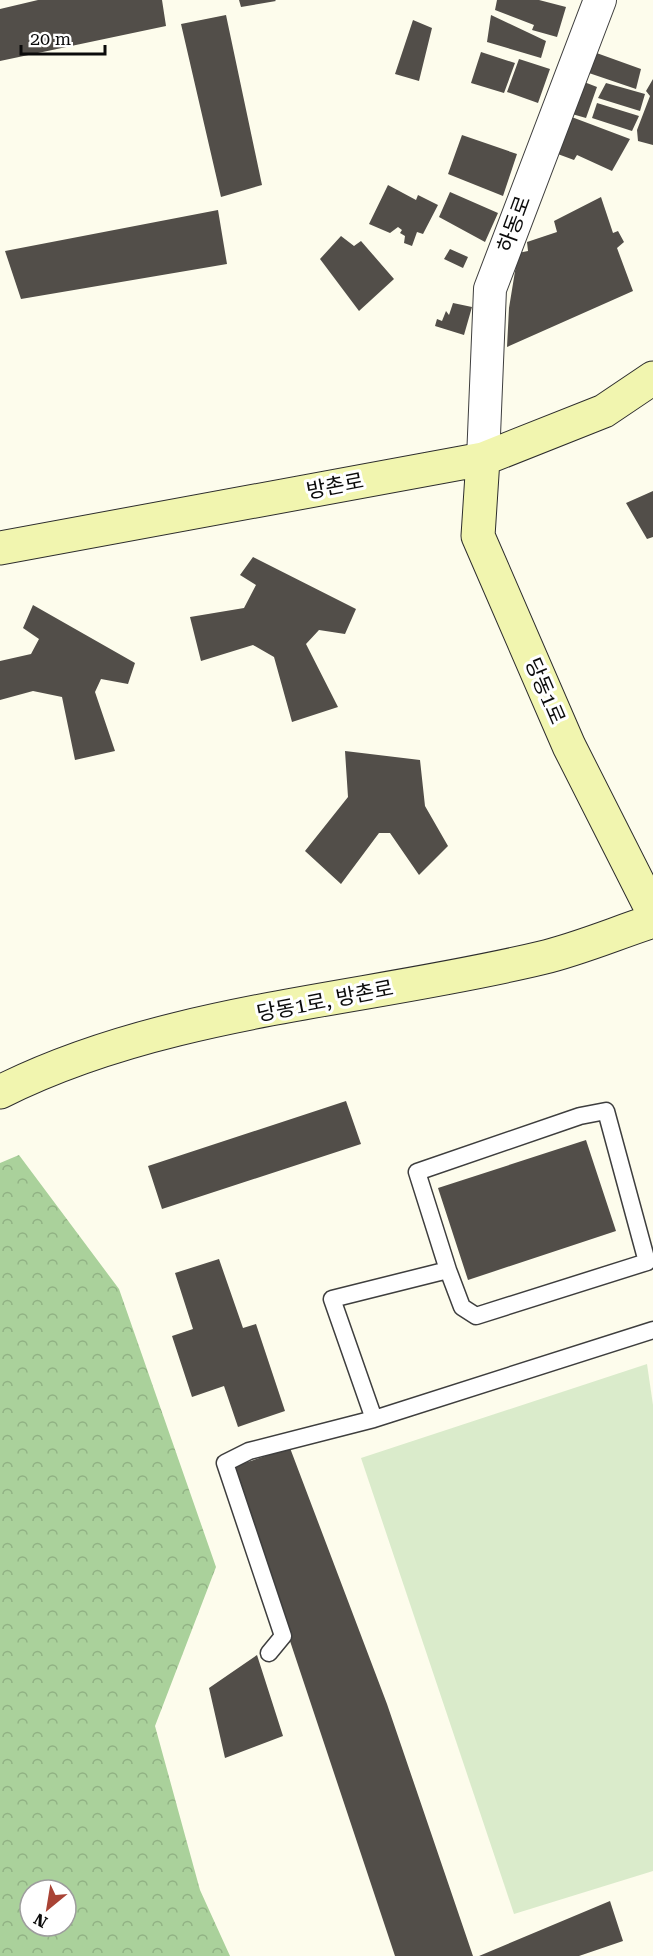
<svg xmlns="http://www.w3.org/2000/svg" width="653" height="1956" viewBox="0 0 653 1956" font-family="'Roboto Serif','Noto Sans KR',serif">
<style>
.forest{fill:url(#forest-crowns);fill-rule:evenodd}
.pitch{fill:#daebcb}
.building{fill:#524e49}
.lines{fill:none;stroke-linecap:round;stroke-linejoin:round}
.lane-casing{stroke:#3e3e3e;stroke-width:19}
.street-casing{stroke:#3e3e3e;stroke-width:34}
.secondary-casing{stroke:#2d2d2d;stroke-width:35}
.lane{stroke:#fff;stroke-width:16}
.street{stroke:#fff;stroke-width:32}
.secondary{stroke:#f1f5af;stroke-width:33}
.labels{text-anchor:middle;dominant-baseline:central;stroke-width:6;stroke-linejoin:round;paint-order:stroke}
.street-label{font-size:21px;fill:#0b0b0b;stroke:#fff}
</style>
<defs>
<pattern id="forest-crowns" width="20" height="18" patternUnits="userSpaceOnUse" patternTransform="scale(1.5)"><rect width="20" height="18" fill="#aad19b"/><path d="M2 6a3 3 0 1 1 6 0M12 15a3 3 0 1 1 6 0" fill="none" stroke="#91b284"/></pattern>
</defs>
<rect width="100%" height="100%" fill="#fdfcec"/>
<path class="forest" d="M19,1155L119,1289L216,1567L155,1726L200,1890L230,1956H0V1163ZM30,1890H66V1926H30Z"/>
<path class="pitch" d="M647,1364L653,1405V1871L514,1914L361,1458Z"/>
<path class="building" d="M38,0H162L166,26L0,61V9Z
M239,0H275L276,1L241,7Z
M497,0H539L566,7L557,37L532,30L534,25L495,10Z
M226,15L262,185L221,197L181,24Z
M491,15L546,41L541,58L487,42Z
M413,20L432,28L419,81L395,74Z
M591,51L641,69L636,89L583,71Z
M481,52L515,63L504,93L471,83Z
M519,59L550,69L538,103L507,92Z
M653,79V145L638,141L637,130L650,96L646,91Z
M579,80L597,87L586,118L565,112Z
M606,83L645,94L640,111L598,98Z
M597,103L639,116L632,131L592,118Z
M569,116L630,139L612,171L577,155L574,160L555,153Z
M462,135L517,154L503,196L448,174Z
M388,185L416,200L418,195L438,205L423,234L417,232L412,246L404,243L405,236L400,233L402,230L398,227L390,233L369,224Z
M450,192L498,213L485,242L439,217Z
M601,197L613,233L618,231L624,242L617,248L633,291L507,347L509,308L518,253L528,251L527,242L557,232L554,221Z
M218,210L227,264L21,299L5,251Z
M341,236L354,246L361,241L394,279L359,311L320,259Z
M450,249L468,257L463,268L444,259Z
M453,303L472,307L464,335L435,326L437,319L442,321L446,311L449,315Z
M653,491V537L647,539L626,503Z
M253,557L356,609L345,634L319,630L306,644L338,707L292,722L274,657L253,645L201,661L190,617L244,608L256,585L240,575Z
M33,605L135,663L128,684L101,679L95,692L115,751L75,760L62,697L33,691L0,700V661L31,654L39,639L23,628Z
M345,751L420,760L425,806L448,846L419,875L390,833H379L341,884L305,851L348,797Z
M346,1101L361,1144L162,1209L148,1166Z
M586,1140L616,1231L468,1280L438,1188Z
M219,1259L243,1328L256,1324L285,1411L238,1427L224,1386L192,1397L172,1336L193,1329L175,1273Z
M290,1448L387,1704L473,1956H395L232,1467Z
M257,1655L283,1736L225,1758L209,1688Z
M610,1901L623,1941L579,1956H479Z"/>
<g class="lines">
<g class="lane-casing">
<path id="lane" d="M448,1270L462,1307L476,1316L647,1262L606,1111L580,1116L417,1172L448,1270L332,1299L374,1419L653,1330
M269,1653L283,1636L225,1463L249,1451L374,1419"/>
</g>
<g class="street-casing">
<path id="street" d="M483,459L490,289L600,0"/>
</g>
<g class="secondary-casing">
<path id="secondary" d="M483,459L478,536L569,746L653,912
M0,548L483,459L604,411L653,378
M0,1092C165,1009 363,1001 541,958C579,949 616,933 653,921"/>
</g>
<use href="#lane" class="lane"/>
<use href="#street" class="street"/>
<use href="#secondary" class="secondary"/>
</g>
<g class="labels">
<g class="street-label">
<text transform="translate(514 224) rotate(-70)">하동로</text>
<text transform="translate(335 486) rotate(-11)">방촌로</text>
<text transform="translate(545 691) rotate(67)">당동1로</text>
<text transform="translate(325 1001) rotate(-11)">당동1로, 방촌로</text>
</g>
</g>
<g transform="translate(48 1908) rotate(210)"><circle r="28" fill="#ffffff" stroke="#9d9d9d" stroke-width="1.5"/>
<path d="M0-4.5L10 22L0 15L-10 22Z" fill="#a94335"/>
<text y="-9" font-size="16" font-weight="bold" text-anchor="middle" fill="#0b0b0b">N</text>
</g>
<path d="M21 45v9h84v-9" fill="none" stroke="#0b0b0b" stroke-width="3"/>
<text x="30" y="45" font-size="18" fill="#0b0b0b" stroke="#ffffff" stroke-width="4.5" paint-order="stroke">20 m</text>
</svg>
